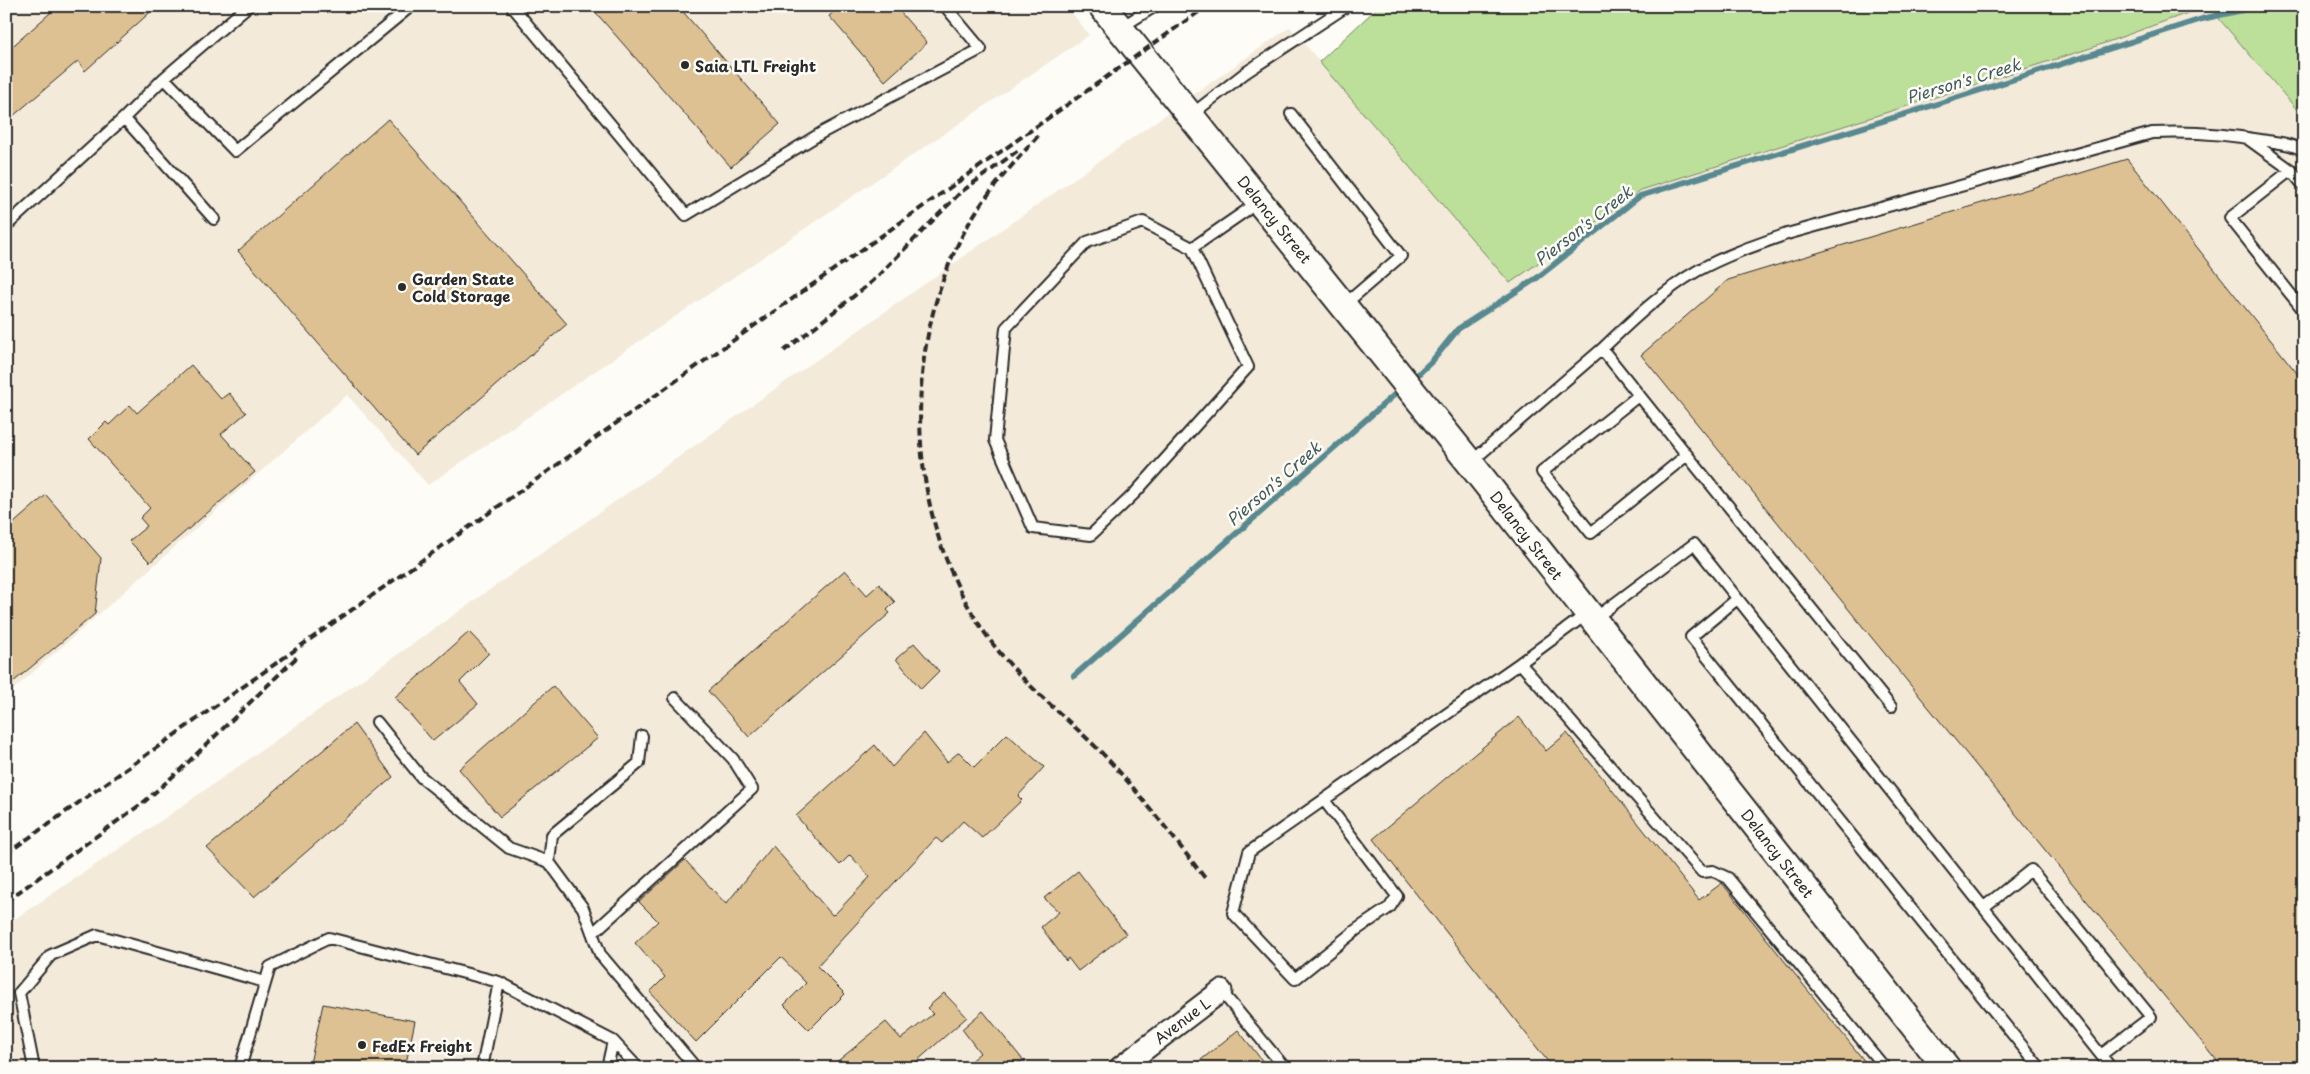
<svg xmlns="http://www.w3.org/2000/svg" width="2310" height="1074" viewBox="0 0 2310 1074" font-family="'Playpen Sans',sans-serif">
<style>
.built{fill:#f3ead9}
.green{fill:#bcdf9a;stroke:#748562}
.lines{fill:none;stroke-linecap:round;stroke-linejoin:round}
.stream{stroke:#598990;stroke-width:6}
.building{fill:#ddc192;stroke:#2b2b2b}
.service-casing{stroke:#2b2b2b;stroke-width:14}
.minor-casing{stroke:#2b2b2b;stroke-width:25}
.tertiary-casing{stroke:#2b2b2b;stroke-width:30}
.service{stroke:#fdfcf7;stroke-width:10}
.minor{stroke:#fdfcf7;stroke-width:21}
.tertiary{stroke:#fdfcf7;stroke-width:26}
.rail{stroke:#2b2b2b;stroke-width:4;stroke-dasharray:8 4;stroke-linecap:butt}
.poi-dot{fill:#2b2b2b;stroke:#fdfcf7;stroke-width:2}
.labels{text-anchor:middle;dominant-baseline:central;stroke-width:5;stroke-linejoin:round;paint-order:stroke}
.poi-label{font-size:15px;font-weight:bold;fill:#2b2b2b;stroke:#fdfcf7;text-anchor:start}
.street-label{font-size:15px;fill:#2b2b2b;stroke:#fdfcf7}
.water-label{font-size:16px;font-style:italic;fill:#425a5d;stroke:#fdfcf7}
</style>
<rect width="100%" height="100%" fill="#fdfcf7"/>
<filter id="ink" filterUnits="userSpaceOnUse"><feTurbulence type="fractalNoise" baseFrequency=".02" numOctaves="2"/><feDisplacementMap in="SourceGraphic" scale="10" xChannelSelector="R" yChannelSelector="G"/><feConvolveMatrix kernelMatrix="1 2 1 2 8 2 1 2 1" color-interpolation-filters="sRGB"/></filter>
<g filter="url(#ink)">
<path class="built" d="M6,6H1067L1089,35L428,485L347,395L6,696Z
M2207,6L2304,118V1068H6V925L168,816L1290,27L1510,283L1641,190L2091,48Z"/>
<path class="green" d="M1379,6H2207L2091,48L1641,190L1510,283L1319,62Z
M2208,6H2304V118Z"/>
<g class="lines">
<path class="stream" d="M1412,380L1433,360L1458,329L1537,278L1640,196L1912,112L2202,19L2260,6
M1074,676L1402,388"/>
</g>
<path class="building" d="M58,6H157L85,71L78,61L6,122V52Z
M590,6H678L780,124L731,167Z
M840,6H895L927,43L885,81L829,16Z
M388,119L567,324L415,455L238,251Z
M2127,159L2304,382V1068H2223L1641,355L1728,280Z
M191,365L221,399L229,393L246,413L221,434L255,472L150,562L129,541L147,526L140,518L150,508L89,439L106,422L109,425L130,405L137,413Z
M46,495L101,558L95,614L6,688V530Z
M845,570L867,595L879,584L895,602L887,610L890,613L749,737L708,691Z
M469,632L489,653L460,682L478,704L433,741L395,697Z
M914,643L939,671L921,689L896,659Z
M553,686L598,738L500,817L459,769Z
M1519,717L1546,751L1567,733L1699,900L1722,883L1870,1068H1553L1373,839Z
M354,724L393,777L254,897L207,848Z
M924,733L947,762L959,752L974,767L1007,734L1044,767L1018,796L1022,800L982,838L963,821L942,843L936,838L817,966L845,994L809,1030L784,1005L806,983L781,957L696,1042L650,992L665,977L635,943L658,921L639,902L685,860L726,904L773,846L832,915L835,914L870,877L850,855L840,865L796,816L875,745L892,767Z
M1078,871L1126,934L1078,971L1068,958L1066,961L1041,927L1059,912L1044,898Z
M944,993L967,1017L917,1061L922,1068H829L886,1022L901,1039L933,1014L927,1008Z
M323,1004L415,1021L405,1068H309Z
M983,1011L1023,1060L1014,1068H962L980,1053L962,1029Z
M1238,1030L1268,1068H1191Z"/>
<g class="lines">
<g class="service-casing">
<path id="service" d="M512,6L686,215L823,132L981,49L945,6
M1120,28L1155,6
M164,78L235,151L411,6
M1291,114L1401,256L1344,305
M1191,115L1245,73L1347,6
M124,118L214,219
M2248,139L2291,170L2304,186
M2291,170L2230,218L2304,311
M6,226L124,118L164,78L248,6
M1192,248L1248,367L1135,493L1091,535L1033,528L995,440L1006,328L1087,242L1143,222L1192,248L1260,201
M1602,349C1629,323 1665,289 1697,271C1726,255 1756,245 1787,234L2152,133C2191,131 2229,134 2267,141C2280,143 2293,144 2304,151
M1687,455L1891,707
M1471,462L1602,349L1687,455L1591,533L1542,472L1638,396
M1737,599L1691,637L2040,1068
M1594,619L1694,544L2108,1064L2104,1068
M1520,663L1588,613
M377,722L421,777L509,848L549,862
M642,736L639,763L552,835L549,862L583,908L600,954L696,1068
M1324,800L1397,896L1390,907L1356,930L1295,979L1233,913L1249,852L1520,663L1702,872L1713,871L1728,878L1885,1068
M1984,907L2031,870L2151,1017L2101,1055
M593,933L752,789L733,759L675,698
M499,982L613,1041
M1221,991L1285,1068
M34,1068L19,993L51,955L97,935L265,982
M240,1068L270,967L329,938L499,982L482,1068
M607,1068L613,1041L638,1068"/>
</g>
<g class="minor-casing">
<path id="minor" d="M1120,1068L1221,991"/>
</g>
<g class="tertiary-casing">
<path id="tertiary" d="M1102,6L1470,463L1947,1068"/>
</g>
<use href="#service" class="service"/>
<use href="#minor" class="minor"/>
<use href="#tertiary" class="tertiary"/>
<path class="rail" d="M1038,136C1013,164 987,192 968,225C896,353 905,532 996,648C1027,687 1067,718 1102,753C1139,792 1172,836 1205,878
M784,351L873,281L961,192L1020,149
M6,854L1207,6
M6,901L144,802L179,771L297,657"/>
</g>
</g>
<g class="poi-dot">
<circle cx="685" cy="65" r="5"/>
<circle cx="402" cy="287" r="5"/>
<circle cx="362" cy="1045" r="5"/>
</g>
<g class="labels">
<g class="poi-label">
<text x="695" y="65">Saia LTL Freight</text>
<text x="412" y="278">Garden State<tspan x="412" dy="17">Cold Storage</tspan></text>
<text x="372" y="1045">FedEx Freight</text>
</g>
<g class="street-label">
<text transform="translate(1275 219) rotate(51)">Delancy Street</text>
<text transform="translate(1527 535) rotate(52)">Delancy Street</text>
<text transform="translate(1778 853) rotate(52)">Delancy Street</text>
<text transform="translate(1182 1020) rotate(-37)">Avenue L</text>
</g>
<g class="water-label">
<text transform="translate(1963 80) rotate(-17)">Pierson's Creek</text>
<text transform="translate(1583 225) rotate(-38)">Pierson's Creek</text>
<text transform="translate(1273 483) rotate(-41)">Pierson's Creek</text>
</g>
</g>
<rect width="2310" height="1074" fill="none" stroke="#fdfcf7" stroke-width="25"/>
<rect x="12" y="12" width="2285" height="1049" fill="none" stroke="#2b2b2b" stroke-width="2" filter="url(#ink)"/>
</svg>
